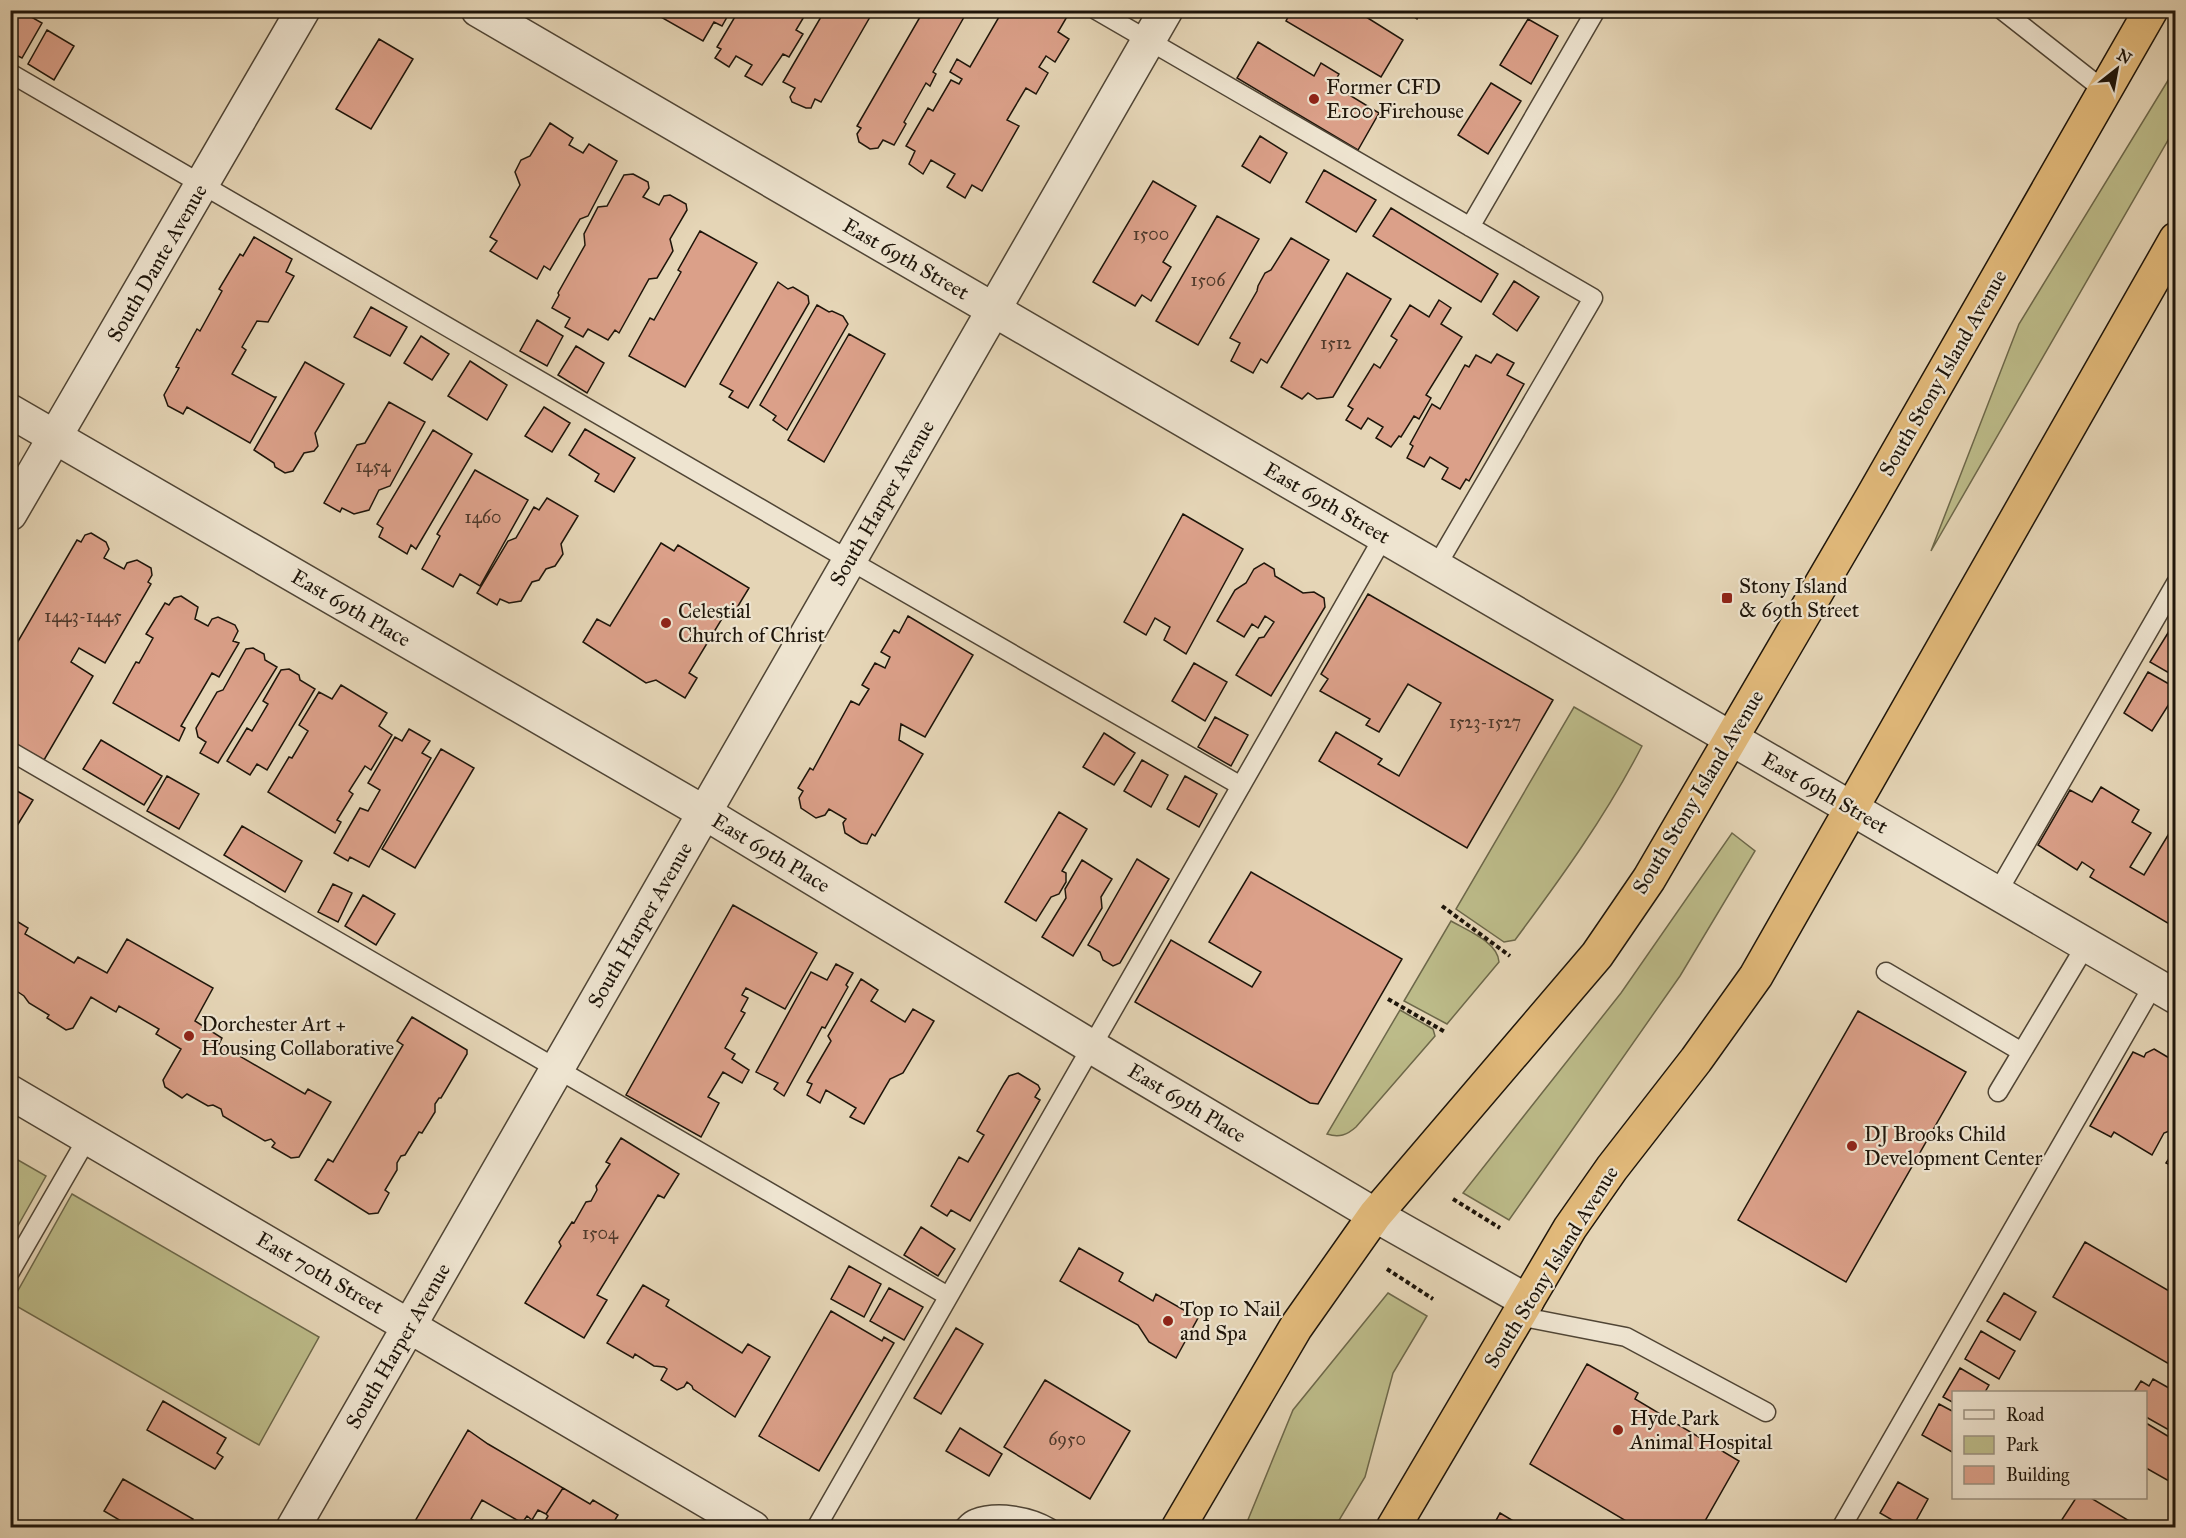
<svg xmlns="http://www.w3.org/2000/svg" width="2186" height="1538" viewBox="0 0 2186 1538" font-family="'IM FELL Great Primer',serif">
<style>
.green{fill:#bcbb89;stroke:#6d684a;stroke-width:1.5}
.building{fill:#dba089;stroke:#1e150a;stroke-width:1.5}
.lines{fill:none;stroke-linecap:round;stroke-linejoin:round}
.service-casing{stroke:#504535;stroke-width:21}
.minor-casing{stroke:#504535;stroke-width:36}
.trunk-casing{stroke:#1e150a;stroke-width:36}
.path{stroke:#1e150a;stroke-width:4;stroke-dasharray:4.5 3;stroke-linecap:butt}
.service{stroke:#eee4d0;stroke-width:18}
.minor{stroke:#eee4d0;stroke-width:33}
.trunk{stroke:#e2ba7b;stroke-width:33}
.poi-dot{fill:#8f2418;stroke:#eee4d0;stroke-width:2}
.labels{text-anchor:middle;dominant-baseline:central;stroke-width:4.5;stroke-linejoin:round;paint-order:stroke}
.number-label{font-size:18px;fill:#4d382a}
.poi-label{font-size:21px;fill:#1e150a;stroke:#eee4d0;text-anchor:start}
.street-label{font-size:21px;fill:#1e150a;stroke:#eee4d0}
</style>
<rect width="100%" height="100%" fill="#e5d5b6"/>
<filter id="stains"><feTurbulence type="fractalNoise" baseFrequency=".00333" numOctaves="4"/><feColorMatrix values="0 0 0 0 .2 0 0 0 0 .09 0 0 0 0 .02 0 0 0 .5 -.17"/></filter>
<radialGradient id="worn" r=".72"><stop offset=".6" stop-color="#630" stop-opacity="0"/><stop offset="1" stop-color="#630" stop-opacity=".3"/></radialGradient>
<path class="green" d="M2175,69V128L1931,551L2019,324Z
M1574,707L1642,746C1606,816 1561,878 1515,940L1504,942L1456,909Z
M1732,833L1755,851L1680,976L1509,1220L1463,1193L1621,993Z
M1451,921C1466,930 1498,942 1499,962L1447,1024L1404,1001Z
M1400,1010L1433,1029L1435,1036L1356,1127C1347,1135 1339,1138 1327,1134Z
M11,1156L46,1176L11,1238Z
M72,1194L319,1337L259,1445L11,1303Z
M1388,1293L1427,1316L1393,1373L1365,1477L1335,1527H1245L1293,1410Z"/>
<path class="building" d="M10,10H19L42,23L22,58L10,52Z
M662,10H731L722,26L714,22L703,41L659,16Z
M739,10H808L796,30L803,34L789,57L783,54L762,85L745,76L752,65L736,56L729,67L715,58L721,49L717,47Z
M825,10H874L821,102L815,99L811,108H806L792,102L790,97L795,88L783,82Z
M924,10H968L933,72L936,74L930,86L926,83L904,122L906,124L894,145L883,140L878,148L870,149L859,142L857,134L861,128L857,126Z
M1003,10H1059L1068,15L1058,32L1069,39L1055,62L1046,56L1039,67L1048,73L1036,94L1026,88L1007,120L1019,126L982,191L972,185L965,198L947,187L955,174L931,160L923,174L909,164L915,151L906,146L928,108L933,111L951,80L959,84L962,79L950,72L957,59L970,67Z
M1355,10L1403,40L1381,77L1286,21L1292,10Z
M1404,10H1422L1417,19Z
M1528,19L1558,36L1531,84L1500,65Z
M47,30L74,46L54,80L28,64Z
M379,39L413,59L371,129L336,109Z
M1258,42L1314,76L1321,63L1339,74L1333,85L1379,113L1358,150L1237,78Z
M1491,83L1521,101L1488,154L1458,135Z
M550,123L573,138L569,145L583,153L589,144L617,161L588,216L580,219L550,270L544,266L537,279L490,251L497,241L490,237L520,185L515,172L521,160L530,156Z
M1260,136L1287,153L1270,183L1242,166Z
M1324,170L1376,200L1356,232L1306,202Z
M633,174L648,182L649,188L643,197L659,205L664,196L670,195L686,204L687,210L670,239L673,251L657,278L649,279L619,333L615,330L608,340L588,329L583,337L565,327L570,318L552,308L559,295L558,293L585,245L584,234L598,207L607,206L624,175Z
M1153,181L1196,206L1163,262L1171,267L1151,301L1142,295L1135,306L1093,282Z
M1391,208L1498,274L1481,302L1373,236Z
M1217,216L1259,239L1198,345L1156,321Z
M700,231L757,263L685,387L629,356L650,318L654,320L681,272L678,270Z
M254,237L292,259L286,272L294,276L268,322L257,321L242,347L246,350L232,374L274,397H276L250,443L187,407L183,414L168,406L164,395L179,368L176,367L197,329L200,331L222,291L219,289L240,254L243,256Z
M1291,238L1329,260L1267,363L1261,359L1253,373L1231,361L1240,343L1230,338L1257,291L1258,286L1265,273L1271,270Z
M1347,273L1391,299L1333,397L1317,399L1308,393L1302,399L1281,387Z
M1514,281L1539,297L1517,331L1493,314Z
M778,282L788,289L793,287L808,296L809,303L748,408L729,397L733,391L720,384Z
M1439,300L1451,308L1441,324L1462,337L1426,395L1431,398L1419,419L1414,416L1401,437L1399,436L1391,447L1376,438L1383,427L1368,418L1361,429L1346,420L1353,409L1348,406L1374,364L1380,368L1397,340L1391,336L1410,305L1429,317Z
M817,305L829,312L832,311L843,316L848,324L787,430L773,420L776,416L760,405Z
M371,307L407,327L390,356L354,337Z
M537,320L563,336L547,366L520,351Z
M849,334L885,354L824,462L788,440Z
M421,336L449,354L432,380L404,363Z
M576,346L604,363L587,393L558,375Z
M1497,354L1514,363L1507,375L1524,384L1469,481L1466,479L1460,489L1442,479L1448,468L1430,457L1424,467L1407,458L1413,446L1410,444L1432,404L1440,409L1465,365L1469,367L1476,355L1491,363Z
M470,361L507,385L487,420L448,396Z
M305,362L344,384L315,433L318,446L314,451L304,453L293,471L285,473L275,467L274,463L254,450Z
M389,402L425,422L390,486L379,490L369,510L354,514L342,508L340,512L324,503L357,445L365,443Z
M544,407L570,423L552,452L525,436Z
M585,429L635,458L614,492L595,481L599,474L569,455Z
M433,430L472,454L416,549L411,545L407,554L379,537L383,528L377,524Z
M475,470L528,500L480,586L460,574L453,587L422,569L440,536L437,534Z
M547,498L578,516L561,544L563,554L555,566L546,569L539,580L532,582L521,601L509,603L500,599L497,605L477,593L508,541L516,538L534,507L539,510Z
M1183,514L1243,549L1186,654L1164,640L1170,627L1155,618L1146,635L1124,622Z
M91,533L106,542L109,549L104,558L124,569L127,563L137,560L151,568L152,575L148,582L151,584L105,663L79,648L71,662L93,676L44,760L10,741V680L14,673L10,671V655L77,540L81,542L85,535Z
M661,543L674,551L678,545L749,588L732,616L726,612L689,673L697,678L685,698L656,680L646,683L583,642L597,619L610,626Z
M1264,563L1274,569L1275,576L1303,593L1314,592L1324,598L1325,607L1271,696L1236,675L1259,638L1264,637L1274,622L1265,616L1258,628L1252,624L1244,637L1217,621L1235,590L1246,583L1254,569Z
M1368,594L1553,700L1467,848L1319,761L1336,732L1382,759L1378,764L1399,776L1441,703L1408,684L1379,732L1366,725L1370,719L1320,691L1328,679L1321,674Z
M181,596L198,607L195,619L208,626L212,619L218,617L235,625L238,631L233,641L239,643L219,677L212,673L181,726L185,728L179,741L113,703L136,662L139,663L153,638L146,634L165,603L169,605L174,598Z
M908,616L973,655L925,737L901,724L899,740L923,754L875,836L872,834L867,844L861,843L845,833L843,823L846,819L829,809L825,815L816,818L801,808L799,798L803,791L798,788L810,768L813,770L851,701L859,705L869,689L862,685L875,663L885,668L890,657L881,652L894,630L899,633Z
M2176,620V677L2150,662Z
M253,648L264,654L265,660L277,667L218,763L200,753L206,742L198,737L196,728L217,692L223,690L246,649Z
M1194,663L1227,682L1205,721L1172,701Z
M289,669L299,675L300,680L315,689L267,770L257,764L250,775L227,761L247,728L252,731L268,704L263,701L281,670Z
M2148,672L2176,688V693L2152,731L2124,713Z
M341,685L387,713L379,726L392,735L371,770L365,766L349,791L353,794L337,820L341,822L335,833L268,792L289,757L292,758L308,731L299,725L319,692L332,699Z
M1215,717L1248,735L1231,766L1198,747Z
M409,729L430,741L422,753L431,758L369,867L350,857L348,861L334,853L360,808L368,811L380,790L368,783L395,737L402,741Z
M1104,733L1135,753L1114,785L1083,767Z
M101,740L162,776L144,805L83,769Z
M441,749L474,768L415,868L382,849Z
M1142,760L1168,775L1151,807L1124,791Z
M167,776L199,794L179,829L147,811Z
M1185,776L1217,794L1199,827L1167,809Z
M10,787L33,800L10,837Z
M2101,787L2139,810L2132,822L2151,833L2130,867L2144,875L2176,822V928L2090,877L2094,870L2082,862L2077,870L2038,845L2070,790L2092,802Z
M1059,812L1087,829L1062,871L1066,873V882L1059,894L1051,897L1036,921L1005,902Z
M242,826L302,861L285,892L224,855Z
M1137,859L1169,879L1120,963L1113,966L1103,960L1100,952L1088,945Z
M1082,860L1112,879L1101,897L1102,908L1073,956L1042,937L1066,898L1065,889Z
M1251,872L1402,959L1318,1104L1310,1103L1135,1002L1171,940L1252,987L1261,972L1209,942Z
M333,884L352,893L338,922L318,912Z
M363,895L395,914L376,945L345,926Z
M733,905L817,953L785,1009L746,988L742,995L748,998L741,1011L745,1013L725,1048L735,1054L732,1059L749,1070L742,1083L723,1072L708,1097L719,1103L701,1137L626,1095Z
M10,917L28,928L25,934L74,963L78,957L107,973L127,939L213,988L195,1021L222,1038L219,1044L305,1094L308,1089L331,1102L299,1157L291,1158L272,1147L275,1143L271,1139L265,1141L223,1116L221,1109L213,1105L208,1106L187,1094L182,1098L165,1087L163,1080L181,1049L156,1034L159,1029L119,1006L116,1012L91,997L73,1028L66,1030L47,1018L49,1015L29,1003L24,996L18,992L13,994L10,992Z
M836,964L853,973L846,985L848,987L825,1028L822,1027L784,1096L774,1089L778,1083L756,1072L811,972L827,980Z
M861,979L878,990L871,1001L905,1022L913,1009L934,1021L903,1073L890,1079L864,1124L850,1117L856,1108L826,1090L820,1103L807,1095L812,1084L807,1082L831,1041L828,1036Z
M1858,1011L1966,1072L1846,1282L1738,1220Z
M412,1017L467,1050V1054L441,1098H439L435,1104V1112L422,1133L419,1132L405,1155L401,1156L397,1163V1170L385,1190L389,1193L378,1213L369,1214L315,1180L328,1159L333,1162L403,1045L397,1041Z
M2154,1049L2176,1062V1133L2174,1129L2164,1133L2152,1155L2114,1132L2111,1137L2090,1126L2133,1052L2144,1057L2146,1053Z
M1018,1073L1038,1085L1040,1089L1035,1097L1040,1100L970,1221L951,1210L947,1216L931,1206L959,1157L968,1162L984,1135L977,1131L1004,1084L1009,1076Z
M621,1138L679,1174L664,1198L658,1195L597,1295L607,1300L584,1338L525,1303L561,1246L559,1242L572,1222L574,1223L586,1202L591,1201L597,1190L596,1186L610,1164L606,1162Z
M2176,1148V1168L2166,1163Z
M921,1227L955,1249L938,1276L904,1255Z
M2085,1242L2176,1295V1368L2053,1297Z
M1079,1248L1123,1273L1119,1281L1153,1301L1156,1294L1198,1318L1176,1358L1149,1342L1138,1325L1060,1281Z
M849,1266L881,1284L864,1317L831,1299Z
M643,1285L669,1300L666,1306L742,1353L748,1344L770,1357L735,1417L693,1389L692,1386L687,1382L684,1387L677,1390L661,1380L667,1369L664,1367L654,1366L635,1354L633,1358L607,1343Z
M889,1288L923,1307L904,1340L870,1321Z
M2004,1293L2036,1312L2020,1340L1987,1321Z
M831,1311L882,1341L884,1337L894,1343L819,1471L759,1436Z
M956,1328L983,1344L941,1414L914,1398Z
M1981,1331L2015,1351L1999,1379L1965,1359Z
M1587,1364L1638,1393L1635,1399L1739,1461L1701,1528H1638L1530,1464Z
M1960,1368L1989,1385L1985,1392H1954V1403L1943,1397Z
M2153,1379L2176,1392V1434L2146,1417V1392H2134L2141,1381L2149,1386Z
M1045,1380L1130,1431L1090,1499L1004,1447Z
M163,1401L226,1438L217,1453L223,1457L215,1469L147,1430Z
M1939,1404L1954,1412V1449L1952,1452L1922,1435Z
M2146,1423L2176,1441V1485L2146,1468Z
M960,1428L1002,1454L989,1476L946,1451Z
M468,1430L488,1444L563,1488L546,1514L538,1510L532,1520L527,1516L522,1523L482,1500L471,1519L485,1528H411Z
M123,1479L193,1519L188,1528H133L104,1511Z
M1898,1482L1928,1499L1912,1528H1906L1880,1513Z
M563,1488L590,1504L593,1500L618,1515L610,1528H541L548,1516L546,1514Z
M2076,1498H2091L2141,1528H2072L2061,1521Z
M1500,1513L1525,1528H1492Z"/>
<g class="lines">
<g class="service-casing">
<path id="service" d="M1096,10L1593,298L1436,567
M2002,10L2105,91
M10,73L849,560L1241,786
M1470,227L1596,10
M10,751L948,1296
M1997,893L2176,583
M1886,972L2022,1052
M1998,1092L2086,945
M10,1272L88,1137
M1518,1316L1626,1337L1766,1412
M816,1528L1384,536
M963,1528C966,1525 970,1520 974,1519C997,1510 1030,1516 1050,1528
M1841,1528L2154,984"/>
</g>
<g class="minor-casing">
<path id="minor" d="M478,10L2176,997
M10,411L705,813L1092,1047L1375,1215L1527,1301
M10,514L303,10
M10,1092L753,1528
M293,1528L1166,10"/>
</g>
<g class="trunk-casing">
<path id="trunk" d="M1178,1528L1296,1327L1375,1215L1597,955L1649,879L1871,499L2151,10
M1393,1528L1570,1228L1612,1168L1696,1060L1756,976L2176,239"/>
</g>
<path class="path" d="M1442,906L1510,956
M1388,999L1445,1032
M1453,1199L1500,1228
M1387,1269L1433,1299"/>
<use href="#service" class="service"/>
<use href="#minor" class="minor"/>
<use href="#trunk" class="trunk"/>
</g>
<g class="poi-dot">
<circle cx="1314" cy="99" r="6"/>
<rect x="1721" y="592" width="12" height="12" rx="3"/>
<circle cx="666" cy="623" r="6"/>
<circle cx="189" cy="1036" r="6"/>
<circle cx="1852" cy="1146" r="6"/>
<circle cx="1168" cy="1321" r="6"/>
<circle cx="1618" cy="1430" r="6"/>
</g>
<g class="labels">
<g class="number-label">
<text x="1151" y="234">1500</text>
<text x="1208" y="280">1506</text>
<text x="1336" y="343">1512</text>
<text x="373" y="466">1454</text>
<text x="483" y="517">1460</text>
<text x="83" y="616">1443-1445</text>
<text x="1485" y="722">1523-1527</text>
<text x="600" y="1233">1504</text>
<text x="1067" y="1439">6950</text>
</g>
<g class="poi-label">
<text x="1326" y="87">Former CFD<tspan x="1326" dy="24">E100 Firehouse</tspan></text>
<text x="1739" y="586">Stony Island<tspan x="1739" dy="24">&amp; 69th Street</tspan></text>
<text x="678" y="611">Celestial<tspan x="678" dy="24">Church of Christ</tspan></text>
<text x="201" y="1024">Dorchester Art +<tspan x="201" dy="24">Housing Collaborative</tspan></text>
<text x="1864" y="1134">DJ Brooks Child<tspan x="1864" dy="24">Development Center</tspan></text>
<text x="1180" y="1309">Top 10 Nail<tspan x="1180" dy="24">and Spa</tspan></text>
<text x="1630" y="1418">Hyde Park<tspan x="1630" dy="24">Animal Hospital</tspan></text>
</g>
<g class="street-label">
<text transform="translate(906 259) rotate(30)">East 69th Street</text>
<text transform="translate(157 263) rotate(-60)">South Dante Avenue</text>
<text transform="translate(1943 373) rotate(-60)">South Stony Island Avenue</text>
<text transform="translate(882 503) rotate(-60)">South Harper Avenue</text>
<text transform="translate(1327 503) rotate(30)">East 69th Street</text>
<text transform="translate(351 608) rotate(30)">East 69th Place</text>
<text transform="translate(1698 792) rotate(-59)">South Stony Island Avenue</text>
<text transform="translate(1825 793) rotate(30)">East 69th Street</text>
<text transform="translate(771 853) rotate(31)">East 69th Place</text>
<text transform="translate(640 925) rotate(-60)">South Harper Avenue</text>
<text transform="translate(1187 1103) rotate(31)">East 69th Place</text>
<text transform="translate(1551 1267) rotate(-58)">South Stony Island Avenue</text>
<text transform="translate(320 1273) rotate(30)">East 70th Street</text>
<text transform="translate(398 1346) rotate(-60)">South Harper Avenue</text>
</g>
</g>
<rect width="2186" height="1538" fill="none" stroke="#e5d5b6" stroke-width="36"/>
<rect x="12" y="12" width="2162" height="1514" fill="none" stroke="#1e150a" stroke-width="3"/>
<rect x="18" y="18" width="2150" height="1502" fill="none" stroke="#1e150a" stroke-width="1.5"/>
<rect x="1952" y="1391" width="195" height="108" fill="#eee4d0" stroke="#9b9181" stroke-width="1.5"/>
<rect x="1964" y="1410" width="30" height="9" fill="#eee4d0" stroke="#9b9181" stroke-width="1.5"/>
<text x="2006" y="1421" font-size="18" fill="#1e150a">Road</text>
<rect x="1964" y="1436" width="30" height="18" fill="#bcbb89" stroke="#9b9181" stroke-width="1.5"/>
<text x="2006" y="1451" font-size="18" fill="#1e150a">Park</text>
<rect x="1964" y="1466" width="30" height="18" fill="#dba089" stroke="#9b9181" stroke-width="1.5"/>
<text x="2006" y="1481" font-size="18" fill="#1e150a">Building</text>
<g transform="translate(2117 69) rotate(31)" stroke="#eee4d0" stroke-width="4.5" paint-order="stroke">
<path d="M0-4.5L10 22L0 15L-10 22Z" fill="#1e150a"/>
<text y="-9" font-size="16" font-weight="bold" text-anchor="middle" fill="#1e150a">N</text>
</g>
<rect width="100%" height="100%" filter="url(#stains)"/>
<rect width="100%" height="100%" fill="url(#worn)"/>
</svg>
